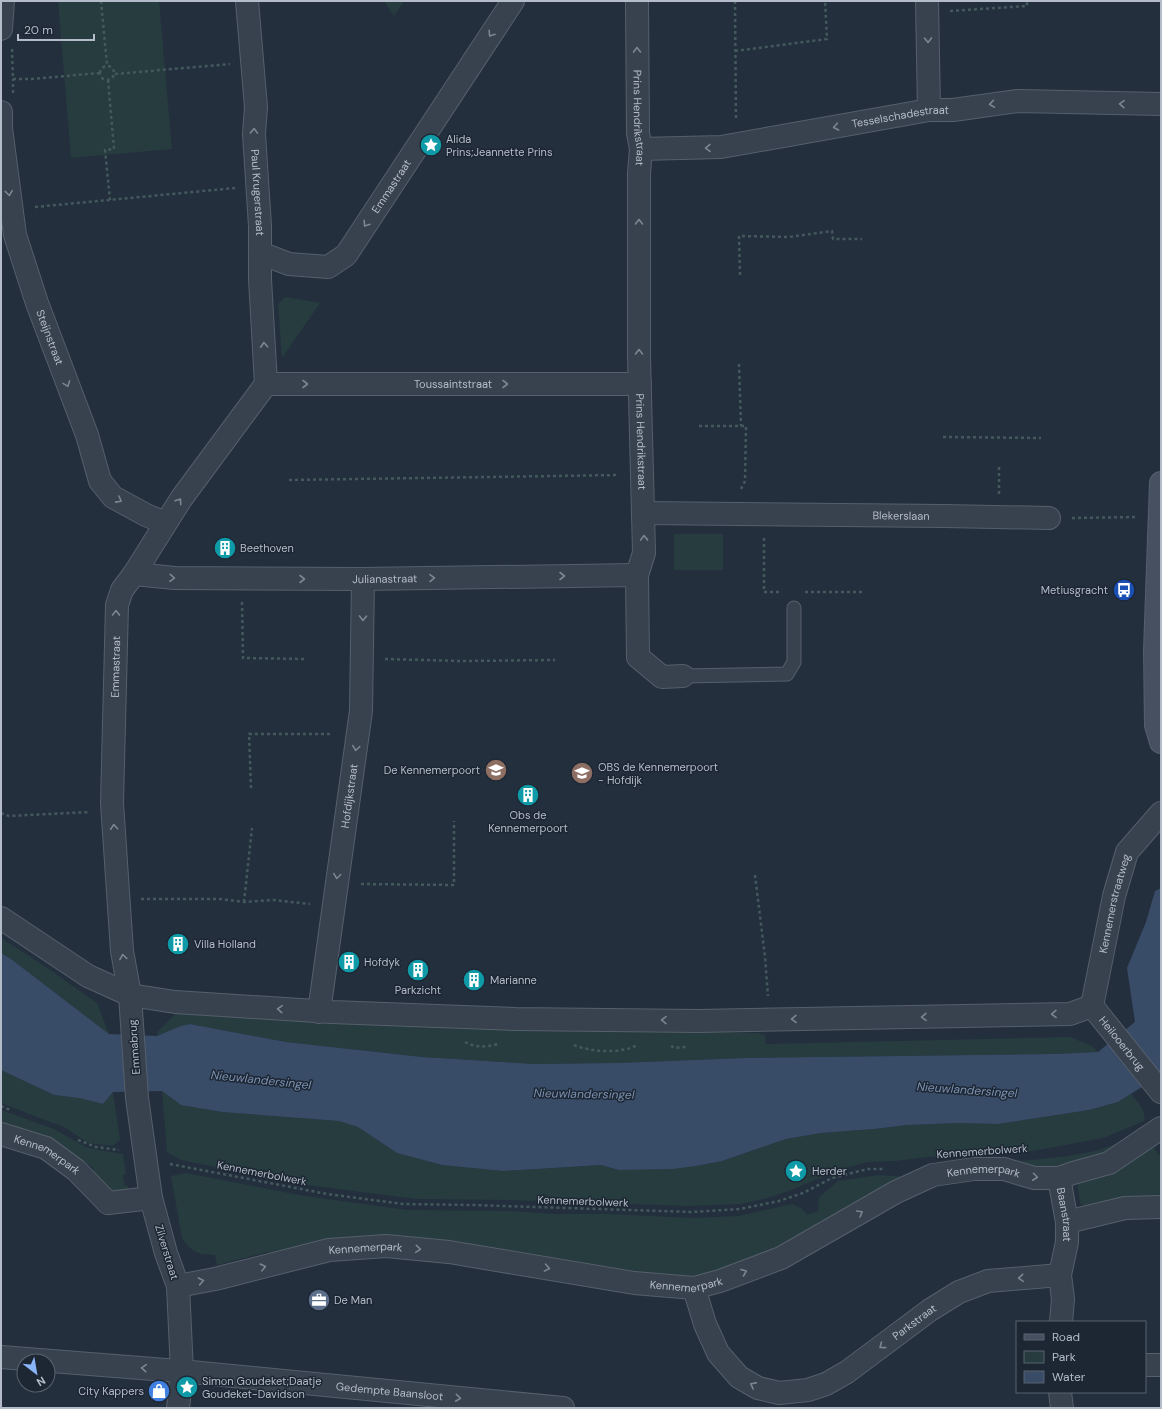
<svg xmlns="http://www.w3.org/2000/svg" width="1162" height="1409" viewBox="0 0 1162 1409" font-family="'DM Sans',sans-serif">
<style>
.green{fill:#263c3f}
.water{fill:#394c67}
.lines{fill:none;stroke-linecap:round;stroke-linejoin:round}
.lane-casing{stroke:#565f6c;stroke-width:15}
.street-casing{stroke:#565f6c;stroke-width:24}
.secondary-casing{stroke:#565f6c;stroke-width:24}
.path{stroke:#44595c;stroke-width:2.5;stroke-dasharray:3 3;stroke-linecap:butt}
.lane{stroke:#38414e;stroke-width:13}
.street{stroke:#38414e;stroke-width:22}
.secondary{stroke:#465061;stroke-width:22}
.oneway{stroke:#7c8592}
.labels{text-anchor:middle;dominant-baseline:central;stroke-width:3;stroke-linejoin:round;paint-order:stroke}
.street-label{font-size:11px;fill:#b4bcc9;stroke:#1d2633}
.poi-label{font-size:11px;fill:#b4bcc9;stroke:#1d2633;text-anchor:start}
.water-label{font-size:12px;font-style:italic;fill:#7c92b1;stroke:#1d2633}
</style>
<rect width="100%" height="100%" fill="#242f3e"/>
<path class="green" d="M58,1H159L172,149L71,158Z
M384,1H404L394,16Z
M285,297L320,303L282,358L278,304Z
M674,534H723V570H674Z
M1,938L43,965L97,1003L109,1034L11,959L1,953Z
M185,1013L533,1029L759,1033L765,1035L766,1044L1070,1037L1092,1046L1098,1052L1053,1054L745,1058L619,1063L534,1064L422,1057L286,1042L190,1024L157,1036L158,1031L175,1014Z
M1,1070L54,1095L79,1098L103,1104L113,1092L120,1140L112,1146L88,1143L66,1128L1,1103Z
M162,1091L181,1105L222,1112L339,1121L358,1127L397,1153L442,1165L503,1171L601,1165L619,1170L673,1169L696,1166L722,1161L786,1139L821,1133L874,1129L907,1125L959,1123L998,1124L1089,1110L1118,1102L1131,1094C1137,1101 1147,1111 1144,1121L1103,1138L1033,1151L953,1154L895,1161L867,1162L839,1170L789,1191L767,1198L741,1204L687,1206L508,1200L416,1199L307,1185L181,1160L167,1152Z
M1,1110L54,1129L86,1147L99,1150L123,1154L126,1174L123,1175L125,1186L128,1185L129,1191C108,1194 109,1191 94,1178L93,1168L67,1149L41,1136L1,1123Z
M1134,1136L1123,1147L1067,1166L1050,1168L1003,1162C1032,1160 1062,1158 1090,1152C1105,1149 1120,1142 1134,1136Z
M1153,1147L1159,1155L1161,1154V1200L1088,1206H1084L1080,1203L1077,1181L1125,1165Z
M186,1173L305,1196L408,1210L514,1211L554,1214H608L694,1218L739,1216L792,1204L801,1208L807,1215L818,1211L819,1197L838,1181L879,1175L908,1177L765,1257L711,1275L676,1278L315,1245L264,1253L217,1265L215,1255C199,1255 191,1252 182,1238L171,1176Z"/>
<path class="water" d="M1161,888V1075L1118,1102L1089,1110L998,1124L959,1123L907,1125L874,1129L821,1133L786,1139L722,1161L696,1166L673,1169L619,1170L601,1165L503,1171L442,1165L397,1153L358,1127L339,1121L222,1112L181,1105L162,1091L113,1092L103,1104L79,1098L54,1095L1,1070V953L11,959L109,1034L157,1036L181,1026L190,1024L286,1042L422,1057L534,1064L619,1063L745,1058L1053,1054L1098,1052L1135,1022L1127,968L1146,922L1155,891Z"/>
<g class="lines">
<g class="lane-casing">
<path id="lane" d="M683,676L787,674L794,662V608"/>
</g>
<g class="street-casing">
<g id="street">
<path id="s1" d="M247,1L256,107L254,134L260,226V279L266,384"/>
<path id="s2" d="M637,1L638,133L641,149L639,173V357L644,553L637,575L638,657L662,677L683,676"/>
<path d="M927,1L929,110"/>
<path d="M1,29L3,1"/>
<path id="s3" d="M1,112V128L15,235L37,303L87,435L100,481L113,497L146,515L165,523"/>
<path id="s4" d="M641,149L721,147L929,110H953L1018,101L1161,104"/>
<path id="s5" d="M260,253L289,264L328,267L346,255L513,1"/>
<path id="s6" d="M266,384H640"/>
<path id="s7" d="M643,513L944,516L1049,518"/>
<path id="s8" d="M134,574L175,578L363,579L637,575"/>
<path d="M1,918L88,976L130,995L175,1002L332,1012L515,1019L698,1021L1070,1014L1092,1006"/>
<path id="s9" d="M1092,1006L1114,896L1127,852L1161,813"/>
<path id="s10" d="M1092,1006L1161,1092"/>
<path id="s11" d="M319,1012L361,711L363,579"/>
<path id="s12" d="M1,1134L46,1148L76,1170L108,1203L151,1198"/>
<path id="s13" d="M1059,1178L1067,1222V1242L1060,1275L1063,1299L1061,1322"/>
<path d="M1067,1222L1125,1208L1161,1207"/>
<path id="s14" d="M178,1286L215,1279L329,1250L386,1246L449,1252L634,1283L694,1288L720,1281L781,1258L896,1192L933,1175L974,1169H1004L1034,1178H1059L1073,1173L1109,1163L1161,1128"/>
<path id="s15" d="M694,1288L705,1324L718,1353L739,1377L758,1388L779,1393L808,1390L826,1384L847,1372L930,1310L959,1292L988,1281L1060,1275"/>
<path id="s16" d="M1,1357L191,1372L563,1408"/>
<path d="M1145,1365H1161"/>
<path d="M1060,1392L1062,1408"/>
<path id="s17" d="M178,1408L182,1371L178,1286L166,1253L151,1198L137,1098L130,995L122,951L112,803L117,605L122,590L134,574L181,499L266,384"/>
</g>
</g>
<g class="secondary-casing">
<path id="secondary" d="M1161,483L1155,651L1156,725L1161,742"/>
</g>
<path class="path" d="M101,1L107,65
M735,1L736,121
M950,11L1027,6V1
M12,49L13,79H31L100,73
M735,51L827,39L825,1
M100 73a7 7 0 1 1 14 0a7 7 0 1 1-14 0Z
M115,74L230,64
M108,80L114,149L105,150L110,200
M13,93V79
M35,207L235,188
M740,275L739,236L789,237L832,231L833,239H862
M739,364L741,426
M699,426H746L745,481L740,491
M943,437L1041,438
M289,480L619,475
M999,494V466
M1072,518L1136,517
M764,538V592H782
M805,592H863
M242,602L243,658L305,659
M385,659L461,661L555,660
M251,788L249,734H333
M1,813L9,816L90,812
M755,875L765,957L768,996
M361,884L454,885V821
M141,899H220L244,902L273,900L310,904
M244,902L252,828
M465,1042C476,1048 487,1047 498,1044
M574,1045C590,1052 622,1054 637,1045
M671,1046L675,1048L686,1047
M1,1106L10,1110
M78,1140L96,1147L119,1150
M170,1164L327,1194L403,1204L472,1205L692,1212L740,1209L779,1201L803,1193L832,1178L868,1169H885"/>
<use href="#lane" class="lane"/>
<use href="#street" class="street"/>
<use href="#secondary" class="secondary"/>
</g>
<defs><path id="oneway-chevron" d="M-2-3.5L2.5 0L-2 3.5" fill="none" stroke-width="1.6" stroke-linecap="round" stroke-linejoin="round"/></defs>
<g class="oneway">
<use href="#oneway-chevron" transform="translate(491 34) rotate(123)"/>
<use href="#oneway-chevron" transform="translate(928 40) rotate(89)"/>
<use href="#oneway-chevron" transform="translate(637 50) rotate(-91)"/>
<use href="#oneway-chevron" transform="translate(992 104) rotate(172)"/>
<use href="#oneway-chevron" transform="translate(1122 104) rotate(-178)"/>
<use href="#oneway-chevron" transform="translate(836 127) rotate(169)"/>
<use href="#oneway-chevron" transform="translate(254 131) rotate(-88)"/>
<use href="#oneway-chevron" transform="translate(708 148) rotate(179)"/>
<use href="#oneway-chevron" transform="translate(9 193) rotate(83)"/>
<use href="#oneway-chevron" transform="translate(639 222) rotate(-90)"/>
<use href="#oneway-chevron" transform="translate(366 224) rotate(123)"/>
<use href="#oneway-chevron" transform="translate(264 345) rotate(-93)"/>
<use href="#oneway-chevron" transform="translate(639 352) rotate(-90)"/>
<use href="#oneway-chevron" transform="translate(67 384) rotate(69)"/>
<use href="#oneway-chevron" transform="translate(305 384)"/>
<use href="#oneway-chevron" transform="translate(505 384)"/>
<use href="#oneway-chevron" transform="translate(119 500) rotate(29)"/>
<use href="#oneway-chevron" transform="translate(179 501) rotate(-56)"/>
<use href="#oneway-chevron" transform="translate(644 538) rotate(-92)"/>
<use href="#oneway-chevron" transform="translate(562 576)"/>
<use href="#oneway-chevron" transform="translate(172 578) rotate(4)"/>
<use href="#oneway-chevron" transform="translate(432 578) rotate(-1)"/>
<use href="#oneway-chevron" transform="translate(302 579)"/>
<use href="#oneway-chevron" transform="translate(116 613) rotate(-89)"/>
<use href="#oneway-chevron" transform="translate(363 618) rotate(91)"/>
<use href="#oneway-chevron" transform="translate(356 748) rotate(98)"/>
<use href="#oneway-chevron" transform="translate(114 827) rotate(-94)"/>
<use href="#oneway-chevron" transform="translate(337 876) rotate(98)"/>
<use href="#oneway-chevron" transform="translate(123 957) rotate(-99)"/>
<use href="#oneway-chevron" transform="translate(280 1009) rotate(-176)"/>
<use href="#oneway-chevron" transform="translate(1054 1014) rotate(179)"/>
<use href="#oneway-chevron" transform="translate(924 1017) rotate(179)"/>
<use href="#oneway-chevron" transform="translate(794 1019) rotate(179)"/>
<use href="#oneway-chevron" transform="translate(664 1020) rotate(-179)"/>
<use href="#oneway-chevron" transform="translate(1035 1177) rotate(7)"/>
<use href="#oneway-chevron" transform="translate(860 1213) rotate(-30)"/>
<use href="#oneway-chevron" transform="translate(418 1249) rotate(5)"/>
<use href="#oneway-chevron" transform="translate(263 1267) rotate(-14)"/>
<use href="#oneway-chevron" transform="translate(547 1268) rotate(10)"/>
<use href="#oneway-chevron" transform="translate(744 1272) rotate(-21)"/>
<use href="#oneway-chevron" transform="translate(1021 1278) rotate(176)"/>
<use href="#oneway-chevron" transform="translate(201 1281) rotate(-11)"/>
<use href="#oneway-chevron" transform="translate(882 1346) rotate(143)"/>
<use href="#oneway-chevron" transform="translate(144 1368) rotate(-176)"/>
<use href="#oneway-chevron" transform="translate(753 1385) rotate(-152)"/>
<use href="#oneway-chevron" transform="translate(458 1398) rotate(6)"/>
</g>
<defs>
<g id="sight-disc" transform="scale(1.15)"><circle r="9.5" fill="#0f9aa8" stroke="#1d2633"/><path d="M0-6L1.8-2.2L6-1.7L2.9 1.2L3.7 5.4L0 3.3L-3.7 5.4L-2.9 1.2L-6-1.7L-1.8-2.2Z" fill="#fff"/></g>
<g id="building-disc" transform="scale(1.15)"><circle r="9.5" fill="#0f9aa8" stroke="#1d2633"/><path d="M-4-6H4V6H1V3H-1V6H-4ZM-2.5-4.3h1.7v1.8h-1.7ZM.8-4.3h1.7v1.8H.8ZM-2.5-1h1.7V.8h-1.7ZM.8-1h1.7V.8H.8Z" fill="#fff"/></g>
<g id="bus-disc" transform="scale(1.15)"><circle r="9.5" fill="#1a4fb4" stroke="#1d2633"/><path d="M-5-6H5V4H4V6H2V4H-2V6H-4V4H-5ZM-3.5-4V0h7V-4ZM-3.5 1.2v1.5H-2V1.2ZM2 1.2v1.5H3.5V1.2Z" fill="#fff"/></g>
<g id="school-disc" transform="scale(1.15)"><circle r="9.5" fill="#8d6e63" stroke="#1d2633"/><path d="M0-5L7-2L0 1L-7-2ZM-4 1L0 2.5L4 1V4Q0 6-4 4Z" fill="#fff"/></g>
<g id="office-disc" transform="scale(1.15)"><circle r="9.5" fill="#5c6f8a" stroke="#1d2633"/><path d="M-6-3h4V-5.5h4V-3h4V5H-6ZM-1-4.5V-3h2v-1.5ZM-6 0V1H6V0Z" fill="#fff"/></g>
<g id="shop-disc" transform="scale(1.15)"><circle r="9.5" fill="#3f7fe0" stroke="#1d2633"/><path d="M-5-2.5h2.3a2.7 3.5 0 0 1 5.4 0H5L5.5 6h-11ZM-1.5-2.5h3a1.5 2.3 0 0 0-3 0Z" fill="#fff"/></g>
</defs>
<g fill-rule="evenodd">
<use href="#sight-disc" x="431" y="145"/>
<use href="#building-disc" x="225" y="548"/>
<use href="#bus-disc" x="1124" y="590"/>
<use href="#school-disc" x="496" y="770"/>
<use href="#school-disc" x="582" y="773"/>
<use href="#building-disc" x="528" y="795"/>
<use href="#building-disc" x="178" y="944"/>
<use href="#building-disc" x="349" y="962"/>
<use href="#building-disc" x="418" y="970"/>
<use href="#building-disc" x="474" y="980"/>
<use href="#sight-disc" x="796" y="1171"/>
<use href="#office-disc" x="319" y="1300"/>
<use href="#sight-disc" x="187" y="1387"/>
<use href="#shop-disc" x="159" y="1391"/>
</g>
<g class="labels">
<g class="street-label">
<text stroke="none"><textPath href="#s4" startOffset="262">Tesselschadestraat</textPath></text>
<text stroke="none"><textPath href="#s2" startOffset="117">Prins Hendrikstraat</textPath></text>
<text stroke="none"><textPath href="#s5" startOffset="174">Emmastraat</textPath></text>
<text stroke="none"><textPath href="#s1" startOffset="192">Paul Krugerstraat</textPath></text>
<text stroke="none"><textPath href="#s3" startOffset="232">Steijnstraat</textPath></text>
<text stroke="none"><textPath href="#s6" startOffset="187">Toussaintstraat</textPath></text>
<text stroke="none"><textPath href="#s2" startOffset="441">Prins Hendrikstraat</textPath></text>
<text stroke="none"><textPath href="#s7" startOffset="258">Blekerslaan</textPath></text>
<text stroke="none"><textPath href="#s8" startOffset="251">Julianastraat</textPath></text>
<text stroke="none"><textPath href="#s17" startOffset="748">Emmastraat</textPath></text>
<text stroke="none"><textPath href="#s11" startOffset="218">Hofdijkstraat</textPath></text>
<text stroke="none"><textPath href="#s9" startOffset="105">Kennemerstraatweg</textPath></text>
<text stroke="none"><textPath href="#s10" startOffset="48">Heilooerbrug</textPath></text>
<text transform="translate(134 1047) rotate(-94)">Emmabrug</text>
<text transform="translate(982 1151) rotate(-4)">Kennemerbolwerk</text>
<text stroke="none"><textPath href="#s12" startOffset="51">Kennemerpark</textPath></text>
<text transform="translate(262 1173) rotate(11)">Kennemerbolwerk</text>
<text stroke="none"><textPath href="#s14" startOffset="840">Kennemerpark</textPath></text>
<text transform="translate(583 1201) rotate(2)">Kennemerbolwerk</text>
<text stroke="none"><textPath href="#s13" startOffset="37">Baanstraat</textPath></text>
<text stroke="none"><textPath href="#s14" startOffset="192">Kennemerpark</textPath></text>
<text transform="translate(167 1252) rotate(73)">Zilverstraat</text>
<text stroke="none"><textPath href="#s14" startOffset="516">Kennemerpark</textPath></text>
<text stroke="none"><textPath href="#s15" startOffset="301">Parkstraat</textPath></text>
<text stroke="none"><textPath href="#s16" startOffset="390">Gedempte Baansloot</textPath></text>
</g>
<g class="poi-label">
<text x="446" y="139">Alida<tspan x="446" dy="13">Prins;Jeannette Prins</tspan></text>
<text x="240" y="548">Beethoven</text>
<text x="1108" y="590" text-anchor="end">Metiusgracht</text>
<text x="598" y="767">OBS de Kennemerpoort<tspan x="598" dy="13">- Hofdijk</tspan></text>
<text x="480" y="770" text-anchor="end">De Kennemerpoort</text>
<text x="528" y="815" text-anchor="middle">Obs de<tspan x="528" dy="13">Kennemerpoort</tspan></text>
<text x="194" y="944">Villa Holland</text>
<text x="364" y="962">Hofdyk</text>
<text x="490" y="980">Marianne</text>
<text x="418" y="990" text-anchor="middle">Parkzicht</text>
<text x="812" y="1171">Herder</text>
<text x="334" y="1300">De Man</text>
<text x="202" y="1381">Simon Goudeket;Daatje<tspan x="202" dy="13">Goudeket-Davidson</tspan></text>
<text x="144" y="1391" text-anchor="end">City Kappers</text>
</g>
<g class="water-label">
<text transform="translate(261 1080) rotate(6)">Nieuwlandersingel</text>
<text transform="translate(967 1090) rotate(4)">Nieuwlandersingel</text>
<text transform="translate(584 1094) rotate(1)">Nieuwlandersingel</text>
</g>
</g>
<rect width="1162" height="1409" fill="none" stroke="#b4bcc9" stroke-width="4"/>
<rect x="1016" y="1321" width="130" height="72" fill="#1d2633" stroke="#59626f"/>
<rect x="1024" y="1334" width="20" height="6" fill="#465061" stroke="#59626f"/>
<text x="1052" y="1341" font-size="12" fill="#b4bcc9">Road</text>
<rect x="1024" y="1351" width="20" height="12" fill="#263c3f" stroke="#59626f"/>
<text x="1052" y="1361" font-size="12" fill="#b4bcc9">Park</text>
<rect x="1024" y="1371" width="20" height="12" fill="#394c67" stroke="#59626f"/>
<text x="1052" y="1381" font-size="12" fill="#b4bcc9">Water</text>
<g transform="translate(36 1373) rotate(149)"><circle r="19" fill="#1d2633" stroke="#59626f"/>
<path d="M0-3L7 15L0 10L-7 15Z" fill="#8ab4f8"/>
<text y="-6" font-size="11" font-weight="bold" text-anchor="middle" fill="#b4bcc9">N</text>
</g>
<path d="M18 34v6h76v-6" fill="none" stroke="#b4bcc9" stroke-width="2"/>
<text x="24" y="34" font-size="12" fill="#b4bcc9" stroke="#1d2633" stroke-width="3" paint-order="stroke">20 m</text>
</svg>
